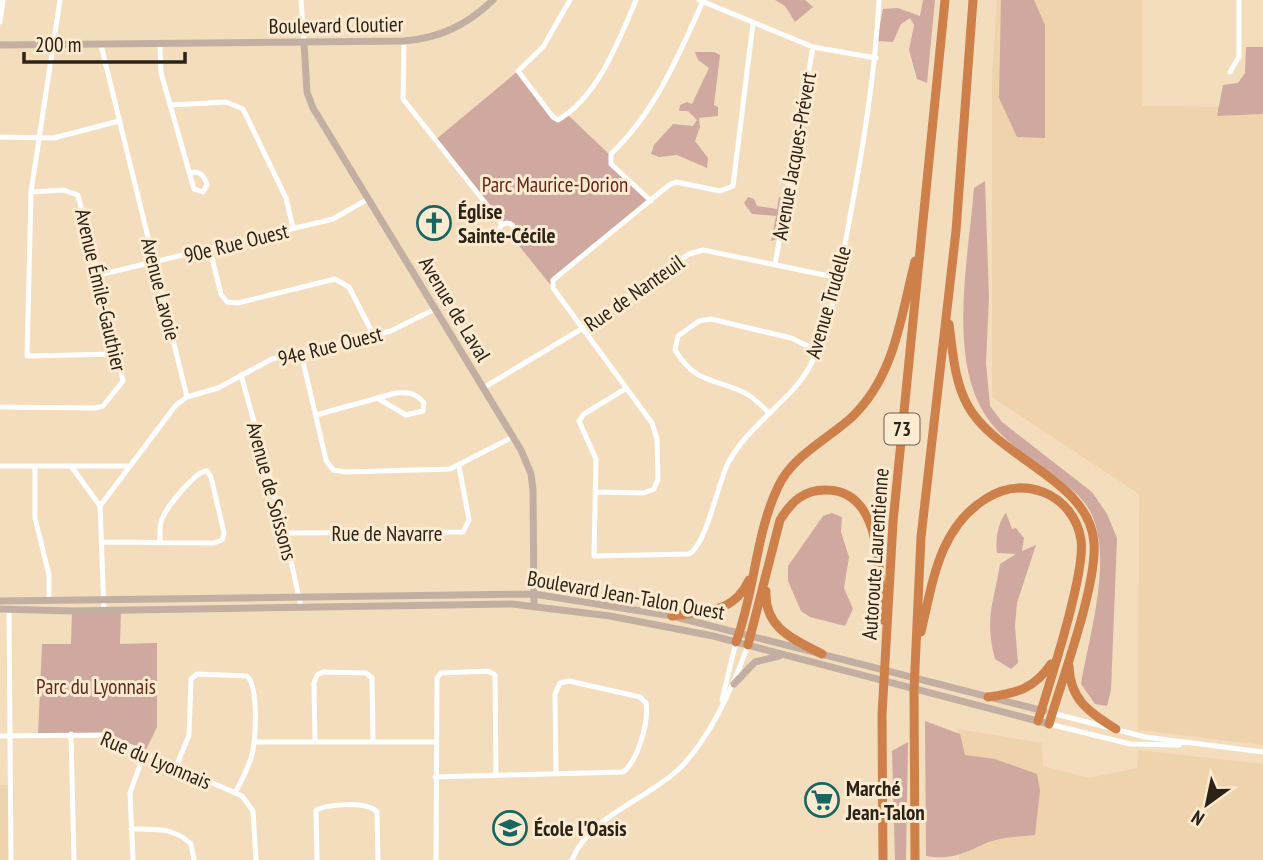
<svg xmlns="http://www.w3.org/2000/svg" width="1263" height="860" viewBox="0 0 1263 860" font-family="'PT Sans Narrow',sans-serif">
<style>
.built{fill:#eed3ad}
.green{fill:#cfa8a0}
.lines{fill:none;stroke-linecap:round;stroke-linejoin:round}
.street{stroke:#fff;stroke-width:5}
.secondary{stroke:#c3afa1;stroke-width:7}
.highway{stroke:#ce804b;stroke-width:9}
.labels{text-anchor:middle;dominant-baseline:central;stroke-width:6;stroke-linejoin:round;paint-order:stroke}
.shield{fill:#fdebd1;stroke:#6b5f4f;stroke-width:2}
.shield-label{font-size:19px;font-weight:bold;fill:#2c2317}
.street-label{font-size:21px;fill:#2c2317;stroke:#fdebd1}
.park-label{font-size:21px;fill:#64261c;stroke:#fdebd1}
.poi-label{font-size:21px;font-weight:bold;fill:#2c2317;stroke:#fdebd1;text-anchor:start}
</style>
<rect width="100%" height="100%" fill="#f4ddbd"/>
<path class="built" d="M997,0H1142V106L1263,107V745L1138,730L1139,494L992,397V76Z
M958,729L1042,743L1043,766L1089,778L1137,768L1138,750L1263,764V860H959Z
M0,785H9L11,860H0Z"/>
<path class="green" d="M775,0H805L813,7L795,22L785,6Z
M923,0H935L927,83L917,79L909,50L914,25L910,18L901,24L893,42L877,41L883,9L898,8L920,16Z
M1001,0H1034L1045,25V138L1017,137L999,98Z
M1246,47H1263V114L1217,116L1223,85L1238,83L1245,73Z
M695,52H714L720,55L714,105L718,107V116L699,118L700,127L695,141L708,158L707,168L677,155L659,157L651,154L654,145L673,124L693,126L697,120L688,111H679L680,105L687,102L692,104L709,68L698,60Z
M518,71L558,120L566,114L570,117L611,156V164L651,201L555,278L553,288L512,237L514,226L509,223L502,224L434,141Z
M985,181L989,298L986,363L990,406L1002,422L1092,492L1107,514L1117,538L1111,690L1107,706L1095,704L1081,684C1089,636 1116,550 1087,506C1078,492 1060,481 1047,471C1022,453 993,433 979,404C950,344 969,253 974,188Z
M748,197L754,199L757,206L777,209L779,197L784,198L777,239L771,241L776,216L752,214L744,203Z
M832,513L842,517L841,532L849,557L844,588L853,609L845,626L810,617L801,611L788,581V566L823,516Z
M1006,513L1012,529L1016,528L1024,538L1022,551L1036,545L1017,603L1015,626L1018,663L1011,669L995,659C984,618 994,603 1000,564L1016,554L997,553C995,542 998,521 1006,513Z
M72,611H121L120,644L157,643V727L144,754L104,735H38L42,644H71Z
M925,721L960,734L965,755L995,759L1037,774L1040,791L1035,835C1017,837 1001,837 984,844C963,854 950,860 926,856Z
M908,742L906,860H895L892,751Z"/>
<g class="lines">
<path class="street" d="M60,0L31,192L27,356L118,354
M301,0L304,43
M570,0L543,47L518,71L553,117L558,120C598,97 619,40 636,0
M699,0L813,47L876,58
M0,22L3,0
M404,41L403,99L502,224
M101,45L187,397L176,405L100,506L104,611
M160,46L161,73L194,189L203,192L207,185C204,175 201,172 191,172
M1230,72L1239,57V0
M171,105L226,102L243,109L286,198L293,228
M0,137L54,138L119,121
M651,201L611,164V154C655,112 678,57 703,1
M499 231a8 8 0 1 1 16 0a8 8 0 1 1-16 0Z
M210,250L221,294L227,302L238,303L335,279L349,287L374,336
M775,265L813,47
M99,275L333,219L368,199
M301,353L326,460L333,470L346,472L450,469L513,437
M241,375L285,533L301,607
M483,388L583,328L689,254L703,250L839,278
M625,389L584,414L579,421L596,459L594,556L689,554C706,546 718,483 728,463C749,424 793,399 810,366C832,324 841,267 849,222C863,148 875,75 879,0
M187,397L218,388L272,359L391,331L435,309
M0,407L95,408L103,406L123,381L78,195L63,190L31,192
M768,412C762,406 755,399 747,394C715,377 697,386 675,350L678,336L699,321L711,319L791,338L816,350
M316,415L396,393C409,392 416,393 424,403L423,411L406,415L379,399
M0,466H130
M71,466L100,506
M35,467V518L49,575V600
M597,492L644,493L654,489L658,479L657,439L652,423L553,288V280L669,185L676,182L720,191L733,186L753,23
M285,533L463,532L469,520L459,466
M101,542L214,543L222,540L224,533L211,477L207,471C196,470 166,508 162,519C159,526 160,535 160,542
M9,609L11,860
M722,700L736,642
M1052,713L1145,737L1263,752
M1049,724L1130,744L1179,745
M71,734L74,860
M0,736L104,735L242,796L253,811L256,860
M254,742H436
M315,742L314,683L317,675L323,672L366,673L372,678L373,742
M176,767L189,735L191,679L197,674L247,676C259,687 256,742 251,758C247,770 241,782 235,793
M435,777L623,772C638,761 649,721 646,703L640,697L569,681L560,683L555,694L556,773
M131,829C153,829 174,827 191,844L194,860
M133,860L130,793L144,754
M317,860L316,810C329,804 367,801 377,812L378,860
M436,860L437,678L441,673L488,671L495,675L496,775
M572,860C589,816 649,799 681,767C712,735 733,687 748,645"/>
<path class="secondary" d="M304,43L307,92L313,108L521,450L531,474L533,490L534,607
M0,45L404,41C440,38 467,25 493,0
M0,601L534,594L672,616L1044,711
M0,609L72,611L512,604L610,616L713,636L1049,724
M734,684L755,662L779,656"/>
<path class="highway" d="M949,324C953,353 954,380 968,406C998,459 1090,480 1094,543C1097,586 1062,679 1049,724
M766,591C764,628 793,639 822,654
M672,616C704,610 733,615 749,580
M921,632C933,581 939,527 987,498C1005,487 1024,485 1043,492C1064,500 1078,519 1081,540C1086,572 1049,685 1038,721
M736,642C755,592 755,535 778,487C792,456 828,439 852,417C895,376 901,316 915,261
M748,645L780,520C791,502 804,489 827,490C885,491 878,579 883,620
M1069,666C1070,700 1089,712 1116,729
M988,697C1017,693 1034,689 1051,664
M883,860L882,715L893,522L945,0
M915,860L914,690L921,537L956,231L973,0"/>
</g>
<defs>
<g id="church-ring" transform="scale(1.75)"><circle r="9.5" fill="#fdebd1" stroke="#196661" stroke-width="1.5"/><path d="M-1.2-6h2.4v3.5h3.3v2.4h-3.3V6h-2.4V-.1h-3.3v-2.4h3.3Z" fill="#196661"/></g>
<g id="supermarket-ring" transform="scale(1.75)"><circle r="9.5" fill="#fdebd1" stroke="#196661" stroke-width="1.5"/><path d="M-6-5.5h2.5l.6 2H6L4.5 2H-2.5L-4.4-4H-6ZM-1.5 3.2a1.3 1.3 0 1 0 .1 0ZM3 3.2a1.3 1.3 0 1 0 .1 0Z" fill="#196661"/></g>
<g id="school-ring" transform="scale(1.75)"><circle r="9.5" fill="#fdebd1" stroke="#196661" stroke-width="1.5"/><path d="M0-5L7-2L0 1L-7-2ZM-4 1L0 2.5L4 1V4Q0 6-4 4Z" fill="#196661"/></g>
</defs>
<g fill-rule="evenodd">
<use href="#church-ring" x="434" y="223"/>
<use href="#supermarket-ring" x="822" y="800"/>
<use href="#school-ring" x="510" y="828"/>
</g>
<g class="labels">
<rect class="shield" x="884.5" y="413.5" width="35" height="31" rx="5"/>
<g class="shield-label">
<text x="902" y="429">73</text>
</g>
<g class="street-label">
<text transform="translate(336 25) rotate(-1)">Boulevard Cloutier</text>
<text transform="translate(794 156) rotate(-80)">Avenue Jacques-Prévert</text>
<text transform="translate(236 243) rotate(-14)">90e Rue Ouest</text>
<text transform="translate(161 289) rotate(76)">Avenue Lavoie</text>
<text transform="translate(101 290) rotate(77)">Avenue Émile-Gauthier</text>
<text transform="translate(634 293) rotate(-35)">Rue de Nanteuil</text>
<text transform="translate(828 302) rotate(-74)">Avenue Trudelle</text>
<text transform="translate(455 309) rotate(59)">Avenue de Laval</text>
<text transform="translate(330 346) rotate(-14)">94e Rue Ouest</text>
<text transform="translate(272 491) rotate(75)">Avenue de Soissons</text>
<text x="387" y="533">Rue de Navarre</text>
<text transform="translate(875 554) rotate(-86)">Autoroute Laurentienne</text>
<text transform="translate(626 595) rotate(10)">Boulevard Jean-Talon Ouest</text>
<text transform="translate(156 760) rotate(23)">Rue du Lyonnais</text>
</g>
<g class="park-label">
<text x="555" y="184">Parc Maurice-Dorion</text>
<text x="96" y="686">Parc du Lyonnais</text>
</g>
<g class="poi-label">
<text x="458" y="211">Église<tspan x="458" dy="24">Sainte-Cécile</tspan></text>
<text x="846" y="788">Marché<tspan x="846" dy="24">Jean-Talon</tspan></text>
<text x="534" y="828">École l'Oasis</text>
</g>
</g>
<g transform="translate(1207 804) rotate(213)" stroke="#fdebd1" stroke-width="5" paint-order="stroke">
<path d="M0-5L12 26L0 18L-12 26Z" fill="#2c2317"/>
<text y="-10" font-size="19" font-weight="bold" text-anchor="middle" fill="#2c2317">N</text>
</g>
<path d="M24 52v10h161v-10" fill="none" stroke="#2c2317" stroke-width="3.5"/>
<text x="35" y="52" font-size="21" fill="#2c2317" stroke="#fdebd1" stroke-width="5" paint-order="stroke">200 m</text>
</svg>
